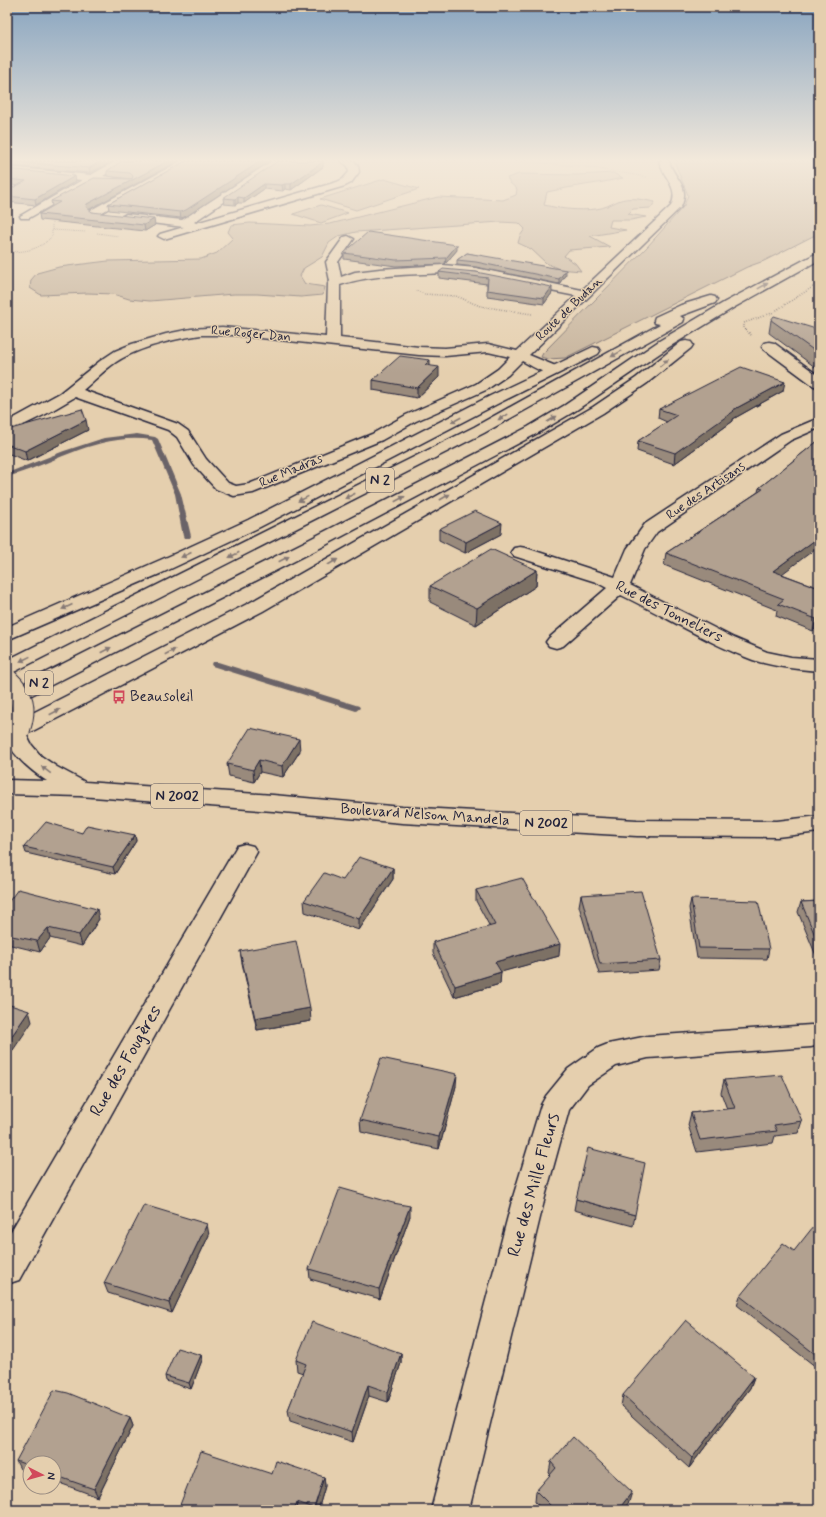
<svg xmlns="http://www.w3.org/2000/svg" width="826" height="1517" viewBox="0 0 826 1517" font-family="Mynerve,sans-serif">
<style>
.green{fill:#c6b39b;stroke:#746a6b}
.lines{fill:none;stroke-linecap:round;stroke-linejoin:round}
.stream{fill:#6b6367;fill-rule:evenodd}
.minor-casing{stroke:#22223b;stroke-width:3}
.major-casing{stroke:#22223b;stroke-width:3}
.highway-casing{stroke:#22223b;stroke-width:3}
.path-far1{stroke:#22223b;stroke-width:1;stroke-dasharray:0.5 1.5;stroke-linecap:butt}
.path{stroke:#22223b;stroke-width:1.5;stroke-dasharray:0.5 2;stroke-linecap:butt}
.minor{fill:#e5cfae;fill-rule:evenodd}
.major{fill:#e5cfae;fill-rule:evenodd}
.highway{fill:#e5cfae;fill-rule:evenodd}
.major-bridge-casing{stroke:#22223b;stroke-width:24;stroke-linecap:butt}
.major-bridge{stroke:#e5cfae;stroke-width:22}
.wall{fill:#998a7c;stroke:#22223b}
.shaded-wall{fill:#7d7165;stroke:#22223b}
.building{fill:#b2a190;stroke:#22223b}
.oneway{fill:#847874}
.labels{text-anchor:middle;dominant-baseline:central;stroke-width:3;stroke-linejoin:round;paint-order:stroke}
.far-street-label{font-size:13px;fill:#22223b;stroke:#e5cfae}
.shield{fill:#e5cfae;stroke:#5c565e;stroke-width:1}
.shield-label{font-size:14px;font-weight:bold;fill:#22223b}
.street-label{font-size:15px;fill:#22223b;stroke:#e5cfae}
.poi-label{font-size:15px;fill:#22223b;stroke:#e5cfae;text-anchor:start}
.near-street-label{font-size:18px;fill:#22223b;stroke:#e5cfae}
</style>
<rect width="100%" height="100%" fill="#e5cfae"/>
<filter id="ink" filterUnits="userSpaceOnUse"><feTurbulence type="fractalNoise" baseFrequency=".025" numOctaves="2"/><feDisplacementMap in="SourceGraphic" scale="8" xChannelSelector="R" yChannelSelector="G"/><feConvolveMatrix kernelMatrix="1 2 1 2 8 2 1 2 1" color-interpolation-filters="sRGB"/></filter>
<g filter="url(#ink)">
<path class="green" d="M674,161H819V233L764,261L747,267L565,358L548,359L541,357L543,353L647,247L684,206L688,195Z
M613,173L623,178C598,184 572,186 547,192L544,205C561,209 578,211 596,209C605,208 611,204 618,201C629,196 644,200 655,202L651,208L633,209L628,214L646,217L631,220H611L609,227L626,230L590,236L610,247L569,250L564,256L575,263L581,271L559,269L546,263L531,249L518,243L520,236L525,229L519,223L500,222L356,232L339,236L329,243L322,257L304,268L300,276L305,284L325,287L323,295L301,297L257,294H234L150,301L129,299L113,294L88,293L41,295L30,288L31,280L37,273L59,267L108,261L201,259L217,253L233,238L228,232L231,225L250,223L310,226L330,224L438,197L503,200L516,195L517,189L510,183L507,178L519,174L577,175Z
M384,179L419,189L356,210L320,199Z
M321,205L348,213L321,223L293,214Z"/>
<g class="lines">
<path class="stream" d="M137,434L155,437L158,439L181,494L191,536L190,538H184L183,536L175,494L152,440C99,432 56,463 7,477V473L64,451L104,438Z
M212,662H218L359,706L360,708L356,711L353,710L212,666L211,664Z"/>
<g class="minor-casing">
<path id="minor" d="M116,161H128L103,176L127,179L128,181L127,183L94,181L29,218H21L20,216L82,180L7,173V167L91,175Z
M181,161H193L97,215L93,216L88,213L89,211Z
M272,161H283L194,222L196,223L337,182L343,179L349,172L348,166L341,161H354L358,166L359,172L351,183L345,186L164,239L158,236L160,234L184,227L126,220L121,217L126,214L182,220Z
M659,161H669C674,180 691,185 681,207L529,355L558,367L560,370L558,373C546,376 532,366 522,361L508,375L486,390L416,421L382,440L253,493L234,496L216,489L194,465L177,437L168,430L75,397L46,414L7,433V422L60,393L100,361L115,351L132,344L166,334L191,329L222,327L326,337L328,284L330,281L326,262L344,237L348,236L354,239L338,262L341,277L355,272L380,269L443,265L476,268L582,290L671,206C680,187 663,178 659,161ZM443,273L476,276L576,296L517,351L488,344L445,348L419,347L340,338V285C373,274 409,275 443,273ZM201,335H233L419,355L445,356L488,352L510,357L498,369L476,384L406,415L372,434L249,484L236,486L228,483L206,459L188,431L178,424L83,390C94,381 104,370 116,362C139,347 174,339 201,335Z
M769,342L774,343L819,376V387L814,386L764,349L762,346L764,343Z
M819,418V428L791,440L657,532L645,549L630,585L734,638L767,652L791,657L819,659V671C797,669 774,667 753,660C707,643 665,616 621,595L563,646L556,648L549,646L546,642L549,638L607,588L596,582L514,556L511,552L514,548L520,547L526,548L615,577L627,549L645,524L781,434Z
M245,844L253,846L257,852L19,1280L7,1284V1238L237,846Z
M811,1025L819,1027V1045L811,1047L648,1058L616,1066L588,1085L569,1110L545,1197L469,1510H431L513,1197L541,1105L546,1096L568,1069L598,1048L608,1044L648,1036Z"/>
</g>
<g class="major-casing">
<path id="major" d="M16,728L24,730L31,744L41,756L57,767L85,782L273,795L402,807L637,820L777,821L819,816V832L777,837L637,836L402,823L273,811L80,796L7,794V780L47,781C34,773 0,747 8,730Z"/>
</g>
<g class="highway-casing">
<path id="highway" d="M819,252V260L733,308L669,347L575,411L538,433L322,547L14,704L7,706V692L310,539L528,427L565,405L659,341L725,302Z
M711,296L715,297L717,300L715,303L680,316L684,319L683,322L484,433L14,672L7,674V660L474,427L660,324L655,323L654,320L655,317L681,305Z
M686,341L691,342L693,345L691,348L646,384L603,413L263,611L27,734L19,736L11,734L8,729L11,724L249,603L593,407L636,378L681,342Z
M593,347L598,348L600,351L598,354L501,402L260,527L162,573L7,640V627L174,554L248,520L490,396Z"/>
</g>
<path class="path-far1" d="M438,161H460
M513,161L580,166L647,177
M52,230L86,232
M97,233L118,236
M7,240H12
M7,252C25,252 40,250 52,236V223"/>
<path class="path" d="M417,291L424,294L456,296L480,306L532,314
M751,335L744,328V323L772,313L819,283"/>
<use href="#minor" class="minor"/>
<use href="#major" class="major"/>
<use href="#highway" class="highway"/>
<g class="major-bridge-casing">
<path id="major-bridge" d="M7,680C23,695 26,708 19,729"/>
</g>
<use href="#major-bridge" class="major-bridge"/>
</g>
<path class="wall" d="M7,161H113L90,173L7,166Z
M122,161H178L89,209L92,212L155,225L145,231L40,220L39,214L52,206L51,201L132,179H131L107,176V171Z
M186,161L187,216L181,218L109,210L108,204Z
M323,161V167L291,190L285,189L283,191L264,189L244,203H238L235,205L224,204L223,198Z
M7,169L76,181L36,205L7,202V191L18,186L7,184Z
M457,250L445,264L396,266L344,259V253Z
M467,253L566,274L559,284L476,267L457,265V260Z
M439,272H476L552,293L544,304L487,296V284L439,278Z
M771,320L819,330V370L769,333Z
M430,366L439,377L417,398L373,390V380Z
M783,391L733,419V421L674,464L637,451L638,441L667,422L658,418L659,409Z
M7,430H88L27,461L7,453Z
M819,440L782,574L819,588V625L813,631L776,616L777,610L664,565L666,553L758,492L759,488Z
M439,529L501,534L465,553L439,540Z
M537,570L536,586L476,625L430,602V586Z
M300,751L283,777L260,772L254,782L229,776L227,764Z
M82,833L135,835L136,841L115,874L26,853L24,847Z
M393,868V879L359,930L305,912L304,901L343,880Z
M476,890L559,956L500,972V984L454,997L433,953V942L490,927L476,901Z
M581,895L661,960L659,970L599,974L579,906Z
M691,899L769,949L767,959L697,958L689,908Z
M819,901V957L817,958L798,912L801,902Z
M7,904L99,919L82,946L50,938L40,952L7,944Z
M240,951L311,1021L257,1030L242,963Z
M724,1080L802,1121L798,1133L775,1136L773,1143L697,1152L688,1125L691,1113L727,1109L721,1093Z
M456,1086L439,1149L361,1132L360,1120Z
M576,1199L635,1215L633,1226L574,1210Z
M410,1216L380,1299L310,1279L309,1269Z
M819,1232V1363L816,1367L737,1305L740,1296L794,1251Z
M209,1235L172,1313L108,1293L104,1283Z
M401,1353V1363L388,1402L369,1396L353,1442L290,1421L288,1410L303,1373L297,1371L296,1360Z
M201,1355L202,1360L191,1389L166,1381L165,1376Z
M754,1377L750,1388L689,1468L621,1406L623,1395Z
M130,1418L133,1426L98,1497L54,1481V1463H30V1473L20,1469L16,1461Z
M551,1462L629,1502L623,1510H543L535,1502L536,1491L551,1475L549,1473Z
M272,1474L324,1477L325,1486L318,1510H178Z"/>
<path class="shaded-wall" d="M102,161H113L90,173L89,168Z
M168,161H178L88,210L86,207L87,204Z
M261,161H270L187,216L181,218L180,212Z
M317,161H323V167L291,190V184Z
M75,176L76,181L36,205L35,199Z
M264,184V189L244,203V198Z
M285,184V189L283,191L282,185Z
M238,197V203L235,205V199Z
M154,219L155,225L145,231L144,225Z
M457,245V250L445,264L446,258Z
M566,270V274L559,284V279Z
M552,287V293L544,304V298Z
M430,360V370L425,365Z
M439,367V377L417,398V388Z
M785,382L783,391L733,419V421L674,464L675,453L733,410Z
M86,420L88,430L27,461L25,451Z
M502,523L501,534L465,553L466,542Z
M819,537V546L770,583L773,571Z
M537,570L536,586L476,625L477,608Z
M819,616V625L813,631L816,619Z
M299,739L300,751L283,777L282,766Z
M259,760L260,772L254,782L253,770Z
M135,835L136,841L115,874L113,867Z
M393,868V879L359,930V919Z
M97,909L99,919L82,946L79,935Z
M48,928L50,938L40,952L37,941Z
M560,944L559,956L494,974L495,962Z
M501,972L500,984L454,997L455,986Z
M310,1008L311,1021L257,1030L255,1018Z
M29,1011L32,1022L7,1059V1043Z
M7,1062L9,1069L7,1072Z
M457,1074L456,1086L439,1149V1137Z
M410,1206V1216L380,1299L379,1289Z
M207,1224L209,1235L172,1313L169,1303Z
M401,1353V1363L388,1402V1392Z
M201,1355L202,1360L191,1389L189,1383Z
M754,1377L750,1388L689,1468L692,1458Z
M368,1385L369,1396L353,1442L352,1432Z
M130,1418L133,1426L98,1497L94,1489Z
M324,1477L325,1486L318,1510H314V1508Z
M632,1492L629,1502L623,1510H618Z
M297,1502L298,1510H294Z"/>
<path class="building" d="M8,161H102L89,168Z
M122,161H168L87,204L86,207L92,212L154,219L144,225L39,214L60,202L51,201L94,178L132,179L133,176L130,173L107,171Z
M186,161H261L186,210L180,212L108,204Z
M278,161H322H321L323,162L291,184H285L282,185L264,184L244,198L238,197L235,199L223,198Z
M7,169L75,176L35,199L7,196V191L26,181L7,179Z
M368,232L457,245L446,258L396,260L344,253Z
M467,253L566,270L559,279L476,262L457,260Z
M443,269L476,272L552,287L544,298L487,290L488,278L439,272Z
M774,316L819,330V354L771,320Z
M400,356L430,360L425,365L439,367L417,388L373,380Z
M741,367L785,382L733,410L734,411L675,453L638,441L677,415L659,409Z
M82,409L86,420L25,451L7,444V430Z
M819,440V537L773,571L819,588V616L816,619L778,604L784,599L666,553L763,489L759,488Z
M475,511L502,523L466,542L439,529Z
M491,549L537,570L477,608L430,586Z
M250,728L299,739L282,766L259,760L253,770L227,764Z
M46,822L82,833L87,825L135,835L113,867L24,847Z
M359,857L393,868L359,919L304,901L324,873L343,880Z
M522,878L560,944L495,962L501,972L455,986L433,942L495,925L476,890Z
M18,889L97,909L79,935L48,928L37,941L7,935V904Z
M641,891L661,960L600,964L581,895Z
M691,899L758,901L769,949L699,948Z
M819,901V945L801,902Z
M296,941L310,1008L255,1018L240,951Z
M7,1004L29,1011L7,1043Z
M381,1058L457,1074L439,1137L360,1120Z
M782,1075L802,1121L774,1125L777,1131L700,1140L691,1113L735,1108L724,1080Z
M588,1148L645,1163L635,1215L576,1199Z
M340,1188L393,1203L410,1206L379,1289L309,1269Z
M144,1205L207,1224L169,1303L104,1283Z
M813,1227L819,1232V1357L740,1296L783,1243L794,1251Z
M686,1320L754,1377L692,1458L623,1395Z
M312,1322L401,1353L388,1392L368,1385L352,1432L288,1410L306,1364L296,1360Z
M177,1348L201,1355L189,1383L165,1376Z
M54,1390L68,1393L130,1418L94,1489L54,1475V1463H30V1466L16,1461Z
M573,1437L632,1492L618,1510H555L536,1491L556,1468L551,1462Z
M201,1451L272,1474L276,1461L324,1477L314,1508L297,1502L294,1510H178Z"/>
<defs><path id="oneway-solid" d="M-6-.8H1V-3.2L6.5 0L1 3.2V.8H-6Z"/></defs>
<g class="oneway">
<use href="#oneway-solid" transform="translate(763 286) rotate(-29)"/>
<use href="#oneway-solid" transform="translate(616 354) rotate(151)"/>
<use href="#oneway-solid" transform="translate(664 363) rotate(-39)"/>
<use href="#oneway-solid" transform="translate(503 417) rotate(151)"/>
<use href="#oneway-solid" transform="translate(552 419) rotate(-31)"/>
<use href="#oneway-solid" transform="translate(456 420) rotate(152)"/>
<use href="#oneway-solid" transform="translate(350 496) rotate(153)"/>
<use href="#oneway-solid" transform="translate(445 497) rotate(-30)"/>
<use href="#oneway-solid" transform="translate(303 499) rotate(154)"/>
<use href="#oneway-solid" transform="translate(400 499) rotate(-28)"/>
<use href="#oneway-solid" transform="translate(186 555) rotate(156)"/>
<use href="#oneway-solid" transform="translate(234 555) rotate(153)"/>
<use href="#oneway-solid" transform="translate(284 559) rotate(-27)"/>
<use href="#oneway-solid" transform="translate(333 562) rotate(-30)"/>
<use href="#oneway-solid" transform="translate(67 607) rotate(156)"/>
<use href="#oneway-solid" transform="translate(106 650) rotate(-27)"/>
<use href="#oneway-solid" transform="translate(170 652) rotate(-28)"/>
<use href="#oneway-solid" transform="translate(25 659) rotate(154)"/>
<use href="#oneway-solid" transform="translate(55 712) rotate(-27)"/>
<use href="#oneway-solid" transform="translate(46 770) rotate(-143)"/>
</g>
</g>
<linearGradient id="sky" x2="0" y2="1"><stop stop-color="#89a5c0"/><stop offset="0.43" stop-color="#f3e9db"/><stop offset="1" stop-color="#f3e9db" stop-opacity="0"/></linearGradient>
<rect width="826" height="373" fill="url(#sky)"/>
<defs>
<g id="bus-bare" transform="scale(1.08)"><path d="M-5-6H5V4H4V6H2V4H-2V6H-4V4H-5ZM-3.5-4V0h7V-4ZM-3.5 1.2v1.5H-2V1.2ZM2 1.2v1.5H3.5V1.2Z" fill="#d1495b" stroke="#e5cfae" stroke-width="2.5" paint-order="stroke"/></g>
</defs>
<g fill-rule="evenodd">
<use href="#bus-bare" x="119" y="697"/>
</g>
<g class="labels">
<g class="far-street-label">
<text transform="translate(569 309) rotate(-44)">Route de Budan</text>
<text transform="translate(251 334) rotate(5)">Rue Roger Dan</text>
<text transform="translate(291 471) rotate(-23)">Rue Madras</text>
<text transform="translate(706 491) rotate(-34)">Rue des Artisans</text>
</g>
<g class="shield">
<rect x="366" y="468" width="28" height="24" rx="3"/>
<rect x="25" y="671" width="28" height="24" rx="3"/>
<rect x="151" y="784" width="52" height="24" rx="3"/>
<rect x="520" y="811" width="52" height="24" rx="3"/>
</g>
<g class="shield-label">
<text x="380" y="480">N 2</text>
<text x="39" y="683">N 2</text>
<text x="177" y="796">N 2002</text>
<text x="546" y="823">N 2002</text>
</g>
<g class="street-label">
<text transform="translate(669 612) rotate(27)">Rue des Tonneliers</text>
<text transform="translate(425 815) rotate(4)">Boulevard Nelson Mandela</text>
</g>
<g class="poi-label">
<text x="130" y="697">Beausoleil</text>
</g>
<g class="near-street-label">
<text transform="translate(126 1061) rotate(-60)">Rue des Fougères</text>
<text transform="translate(534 1185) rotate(-74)">Rue des Mille Fleurs</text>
</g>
</g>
<rect width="826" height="1517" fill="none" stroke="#e5cfae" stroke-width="24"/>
<rect x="12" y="12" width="802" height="1493" fill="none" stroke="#22223b" stroke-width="1.5" filter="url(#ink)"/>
<g transform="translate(42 1475) rotate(96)"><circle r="19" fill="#e5cfae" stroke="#978a80"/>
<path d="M0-3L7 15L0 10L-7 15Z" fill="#d1495b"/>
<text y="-6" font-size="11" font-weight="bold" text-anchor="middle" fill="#22223b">N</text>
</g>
</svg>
